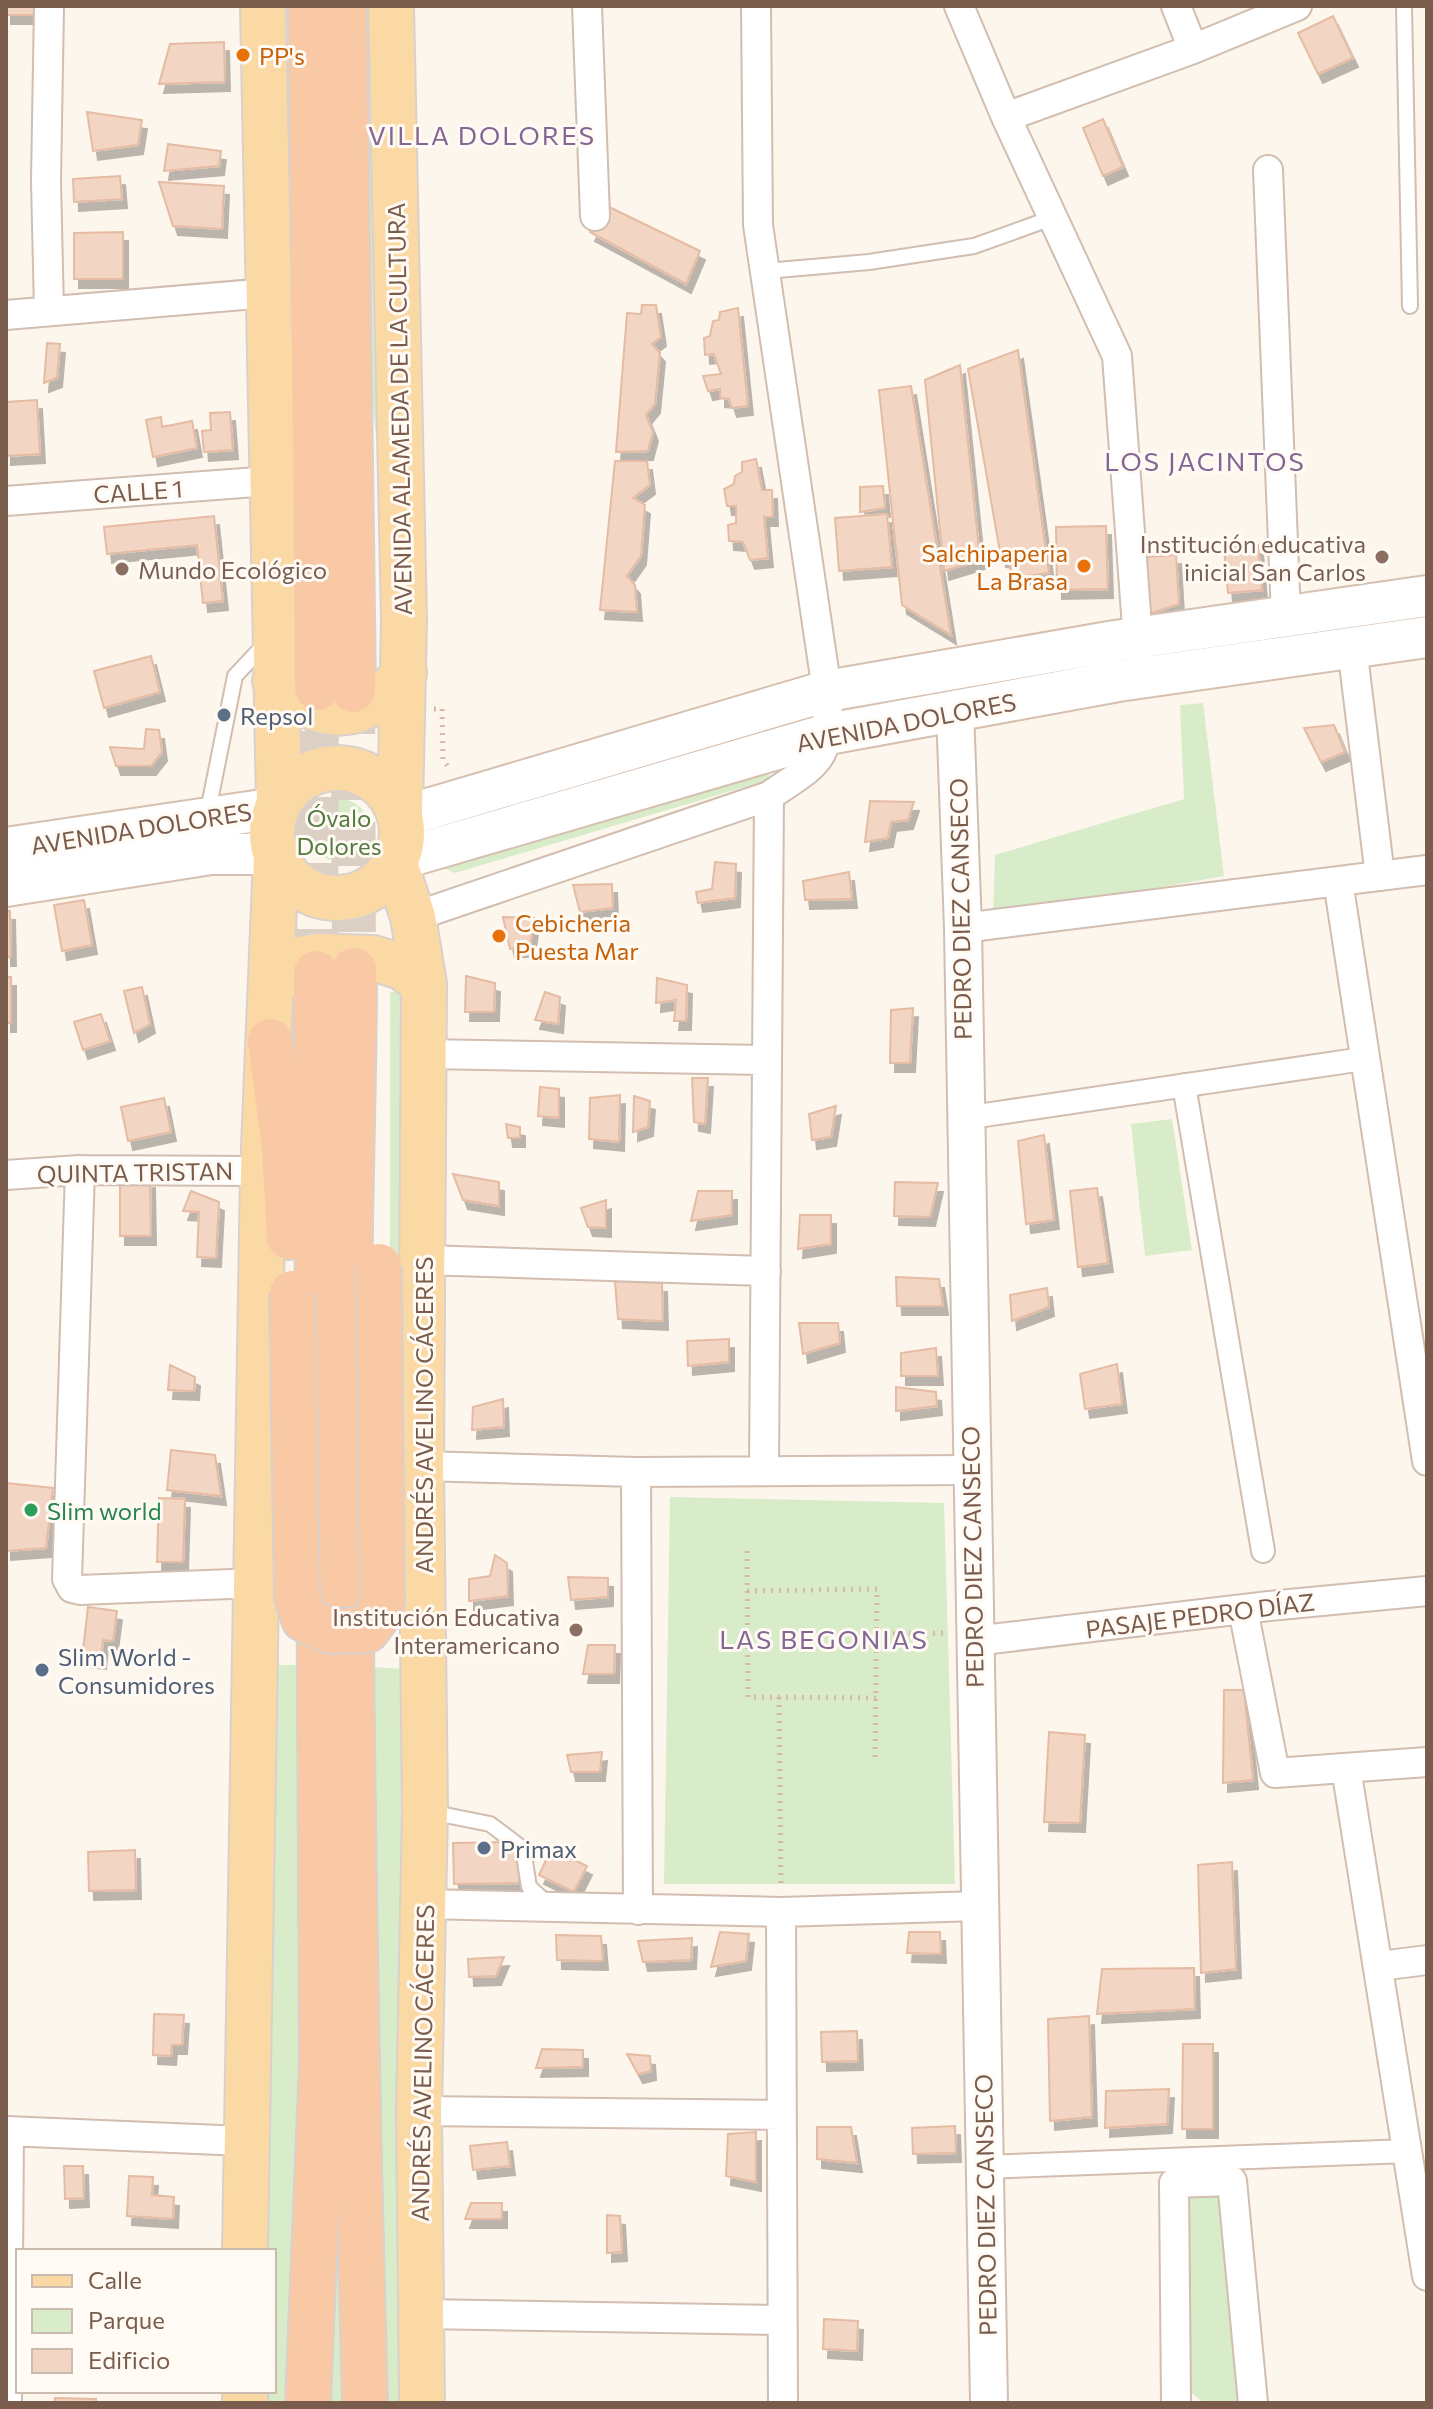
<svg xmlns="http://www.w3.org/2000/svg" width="1433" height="2409" viewBox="0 0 1433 2409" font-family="Commissioner,sans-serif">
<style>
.green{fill:#d8ecc9}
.building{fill:#f3d5c3;stroke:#e6bba3;stroke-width:2;filter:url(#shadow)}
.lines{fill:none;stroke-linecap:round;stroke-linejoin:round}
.trunk-tunnel{stroke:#dcd0c4;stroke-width:44;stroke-dasharray:44 22;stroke-linecap:butt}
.service-casing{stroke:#d1beb0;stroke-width:18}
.pedestrian-casing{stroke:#d1beb0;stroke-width:26}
.minor-casing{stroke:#d1beb0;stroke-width:32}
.tertiary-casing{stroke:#d1beb0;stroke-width:40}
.secondary-casing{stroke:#d6c0b0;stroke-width:44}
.primary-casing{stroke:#dad1cd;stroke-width:48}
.trunk-casing{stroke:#dad1cd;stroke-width:48}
.path{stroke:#d9b8a5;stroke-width:5;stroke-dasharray:2 6;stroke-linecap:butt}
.service{stroke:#fff;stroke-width:14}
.pedestrian{stroke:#fff;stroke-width:22}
.minor{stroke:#fff;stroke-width:28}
.tertiary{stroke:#fff;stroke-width:36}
.secondary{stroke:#fff;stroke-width:40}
.primary{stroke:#fbd9a5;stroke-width:44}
.trunk{stroke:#f9c8a4;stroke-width:44}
.trunk-bridge-casing{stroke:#dad1cd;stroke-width:48;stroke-linecap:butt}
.trunk-bridge{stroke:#f9c8a4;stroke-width:44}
.food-dot{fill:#e8710a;stroke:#fffaf3;stroke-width:3}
.education-dot{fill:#8d6e63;stroke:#fffaf3;stroke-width:3}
.service-dot{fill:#5c6f8a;stroke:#fffaf3;stroke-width:3}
.leisure-dot{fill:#2e9e5b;stroke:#fffaf3;stroke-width:3}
.labels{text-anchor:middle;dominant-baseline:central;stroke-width:6;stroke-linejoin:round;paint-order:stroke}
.food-label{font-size:24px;fill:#c56008;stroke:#fffaf3;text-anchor:start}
.street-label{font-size:24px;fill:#7a5c4d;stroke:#fffaf3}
.education-label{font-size:24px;fill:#785e54;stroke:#fffaf3;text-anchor:end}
.service-label{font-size:24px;fill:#4e5e75;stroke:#fffaf3;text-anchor:start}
.park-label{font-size:24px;fill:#537a41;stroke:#fffaf3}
.leisure-label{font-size:24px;fill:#27864d;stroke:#fffaf3;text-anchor:start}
.neighbourhood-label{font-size:26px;letter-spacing:2px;fill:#846695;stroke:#fffaf3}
</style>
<defs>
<filter id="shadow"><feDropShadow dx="5" dy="9" stdDeviation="0" flood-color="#0004"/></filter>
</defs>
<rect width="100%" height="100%" fill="#fdf6ec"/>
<path class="green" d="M362,6H377L382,436H376L366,338Z
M1203,703L1224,876L993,917L995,855L1184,799L1180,705Z
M769,771L768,780L455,873L444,868L520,840Z
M308 830a31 31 0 1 1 62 0a31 31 0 1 1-62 0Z
M407,991L408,1478L390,1477V992Z
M1172,1119L1192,1250L1145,1256L1131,1124Z
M670,1497L944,1503L955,1884H664Z
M273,1665H305L301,2118L292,2403H260V2391H274V2251H260Z
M371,1667L407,1669L409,2403H378Z
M334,2109L347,2403H321Z
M1223,2189L1237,2403H1204L1190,2392L1187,2192Z"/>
<path class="building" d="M6,6H36V15H6Z
M1333,16L1353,58L1318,74L1298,33Z
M224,42L225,82L159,84L170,44Z
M87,112L142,120L138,145L93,151Z
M1103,119L1123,167L1103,176L1083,128Z
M168,144L221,151L219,166L164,171Z
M120,176L122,199L74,202L73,179Z
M159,182L224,186L222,229L173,226Z
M605,205L700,251L686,284L590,232Z
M123,232V279H74V233Z
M642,305H656L661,337L652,344L660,353L655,404L646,415L653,432L648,451L616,452L627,313L641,314Z
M738,308L748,406L732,408L729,399L720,398V389L708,391L703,376L721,374L714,354L705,355L704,338L710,336L713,321L719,320L720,312Z
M47,343L60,344L57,378L44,383Z
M1018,350L1049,573L1010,578L1011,559L1001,558L968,369Z
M960,365L980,560L944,571L925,380Z
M911,386L951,635L902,605L879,390Z
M37,400L40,454L6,456V402Z
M230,412L233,450L204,452L202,431L211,430L210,413Z
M161,417L162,427L192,421L197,448L153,457L146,420Z
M756,459L762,490H772L773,517H764L768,558L750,560L743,542L729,541L728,525L736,523V506H727L724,489L734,484L735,476L742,472V462Z
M615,461H647L650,485L633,498L645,505L641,556L627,576L635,585L637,612L600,610Z
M883,486L885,508L860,512V487Z
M887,514L892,567L839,571L835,518Z
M214,516L223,601L203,603L197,545L107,554L104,527Z
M1106,526L1108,589L1057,590L1056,527Z
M1258,545L1262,590L1228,593L1224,548Z
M1176,555L1179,604L1149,614L1146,557Z
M151,656L160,692L104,708L94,671Z
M1334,725L1345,752L1321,762L1304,728Z
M146,729L159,730L162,752L151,766H116L110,747L144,749Z
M870,801L914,802L908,820L891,822L888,838L865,842Z
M715,862L736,864L735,898L698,903L696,892L712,889Z
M849,872L852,899L805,900L803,881Z
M612,884L613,908L580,912L573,885Z
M84,900L92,945L62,951L54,905Z
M6,911H10L11,957H6Z
M503,917L534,918L530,947L510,949Z
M466,976L495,983L494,1012H465Z
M6,977H11V1023H6Z
M657,978L687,985L686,1021H674L676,1000L656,1003Z
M142,987L150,1024L134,1033L124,991Z
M545,992L560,997L558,1024L535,1020Z
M913,1008L910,1063H890L891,1010Z
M101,1014L110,1041L83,1050L74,1022Z
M692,1078H708L705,1124L694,1122Z
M540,1087L559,1089V1118L538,1116Z
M620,1095L619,1142L589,1139L590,1098Z
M634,1096L650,1101L648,1127L633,1132Z
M164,1098L171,1132L128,1141L121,1107Z
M836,1106L831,1137L812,1140L809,1114Z
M506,1124L520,1127V1138H508Z
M1044,1135L1054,1220L1026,1224L1018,1141Z
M453,1174L499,1182V1206L463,1200Z
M150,1179L151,1236H120V1180Z
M895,1182L938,1183L930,1217L894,1216Z
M1097,1188L1108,1263L1078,1267L1070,1191Z
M191,1191L219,1202L216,1258L197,1257L199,1212L183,1211Z
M698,1191H732V1215L691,1221Z
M606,1200V1228L588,1227L581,1208Z
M800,1215H831V1244L798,1249Z
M896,1277L939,1279L943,1306H897Z
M615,1281L662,1283L663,1321L618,1319Z
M1047,1288L1049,1307L1012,1321L1010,1295Z
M799,1323H838L840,1343L803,1354Z
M729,1339V1362L688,1366L687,1341Z
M936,1348L938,1376H901V1353Z
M1117,1364L1122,1404L1085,1409L1080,1374Z
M170,1365L195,1377L194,1391L168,1390Z
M896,1387L936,1392L937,1406L896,1411Z
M503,1399L504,1427L472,1430L473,1407Z
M171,1450L215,1455L221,1496L167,1490Z
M6,1483L53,1488L46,1548L6,1551Z
M159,1498L185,1499L183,1562H157Z
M495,1555L507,1563L508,1596L469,1601V1579L490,1576Z
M568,1577L608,1578V1597L571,1600Z
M88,1607L117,1611L113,1641L103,1640L101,1660L82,1658Z
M588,1645H615L614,1674H583Z
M1224,1690H1244L1253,1780L1223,1783Z
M1049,1732L1085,1735L1080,1823L1044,1822Z
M602,1752L600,1772H571L567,1755Z
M518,1842L519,1883L454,1884L453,1843Z
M551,1849L587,1866L574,1892L539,1875Z
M135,1850L136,1890L89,1891L88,1852Z
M1232,1862L1236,1969L1201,1973L1198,1865Z
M720,1932L749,1934L746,1961L711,1967Z
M909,1932H940L941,1954L907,1953Z
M556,1935L601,1936L603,1961L557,1960Z
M692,1938L691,1960L643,1962L638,1941Z
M504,1957L496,1976L469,1977L468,1959Z
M1194,1968L1195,2009L1097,2014L1102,1969Z
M154,2014L184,2015L182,2045H172L171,2056L153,2055Z
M1089,2016L1092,2117L1050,2121L1048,2019Z
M857,2031L858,2061L822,2062L821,2032Z
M1183,2044H1213V2129H1182Z
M542,2049L583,2050V2067L536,2068Z
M627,2054L650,2056L651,2071L638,2074Z
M1169,2089L1167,2124L1105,2128L1106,2091Z
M955,2126L956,2153L913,2154L912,2128Z
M817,2127H851L857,2163L817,2159Z
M756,2132V2182L726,2176L728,2134Z
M507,2142L510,2166L473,2170L470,2146Z
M64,2166H83L84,2198L65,2199Z
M129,2176L153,2177L152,2195L174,2197L173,2219L127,2216Z
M471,2203H502V2219H465Z
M607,2215L620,2216L622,2252L607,2253Z
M824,2319L858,2321L857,2351L823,2349Z
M55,2398L96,2399V2403H55Z"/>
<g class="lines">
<path class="trunk-tunnel" d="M353,690L354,970
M316,973L317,688"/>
<g class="service-casing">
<path id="service" d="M1404,6L1410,306
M766,271L869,262L974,246L1052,218
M207,816L235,676L265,644
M430,1812L490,1824L523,1849L529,1887L548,1904"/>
</g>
<g class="pedestrian-casing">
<path id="pedestrian" d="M1184,1085L1263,1551
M964,1118L1363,1059
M984,2167L1408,2151"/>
</g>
<g class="minor-casing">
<path id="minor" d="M587,6L595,216
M959,6L1006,117L1117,356L1139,654
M1176,6L1193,49
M1006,117L1193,49L1297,6
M1268,170L1286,617
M49,311L46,181L49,6
M6,315L267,293
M6,501L270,481
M1352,647L1380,876
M1338,881L1427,1461
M413,917L769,796C824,759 830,760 827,691L758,225L756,6
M963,928L1427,870
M424,1054L767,1060
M80,1170L67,1579L72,1588L80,1590L257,1583
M6,1175L80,1170L263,1171
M423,1260L766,1271
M421,1466L636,1472L971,1470
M764,1469L769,796
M636,1472L638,1910
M1243,1609L1275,1773L1427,1762
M974,1641L1269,1606L1427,1591
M1346,1768L1427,2276
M424,1904L781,1912L979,1906
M781,1912L783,2403
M1380,1966L1427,1960
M419,2111L782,2115
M6,2131L244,2141
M422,2314L782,2320
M7,2403L9,2131
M1176,2403L1174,2183L1232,2181L1253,2403"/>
</g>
<g class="tertiary-casing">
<path id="tertiary" d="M955,711L963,928L989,2403"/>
</g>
<g class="secondary-casing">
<path id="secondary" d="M401,817L827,691L1115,641L1427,596
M6,848L276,808
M397,860L828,734L1118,681L1427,637
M6,886L211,854H275"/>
</g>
<g class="primary-casing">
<path id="primary" d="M263,6L279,803
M391,6L404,620L400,812
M275,681C319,725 366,724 404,673
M272 833a65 65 0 1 1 130 0a65 65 0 1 1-130 0Z
M395,864L413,917L424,984L421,1466L425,1811L419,2111L422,2403
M279,979L295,960L316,956L373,958L402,967L424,984
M245,2251L263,1171L276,857
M245,2391V2403"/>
</g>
<g class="trunk-casing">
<path id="trunk" d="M311,6L317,688
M344,6L353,690
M354,970C354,1088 349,1206 349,1323C350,1683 355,2043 365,2403
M270,1041L284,1147L289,1237
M308,2403L322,2061L316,973"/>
</g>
<path class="path" d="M434,709H442L443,760L450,769
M747,1551L748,1697L876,1698
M747,1591L877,1589L875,1762
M877,1634L945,1633
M779,1697L781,1888"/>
<use href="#service" class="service"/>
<use href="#pedestrian" class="pedestrian"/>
<use href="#minor" class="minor"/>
<use href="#tertiary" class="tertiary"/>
<use href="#secondary" class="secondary"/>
<use href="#primary" class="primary"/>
<use href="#trunk" class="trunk"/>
<g class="trunk-bridge-casing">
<path id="trunk-bridge" d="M292,1293L297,1597L304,1619L330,1631L367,1630L378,1615L382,1601L379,1266"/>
</g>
<use href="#trunk-bridge" class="trunk-bridge"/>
</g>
<g class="food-dot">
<circle cx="243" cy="55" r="8"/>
<circle cx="1084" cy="566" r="8"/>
<circle cx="499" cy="936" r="8"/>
</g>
<g class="education-dot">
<circle cx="1382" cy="557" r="8"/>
<circle cx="122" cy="569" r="8"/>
<circle cx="576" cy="1630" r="8"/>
</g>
<g class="service-dot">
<circle cx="224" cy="715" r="8"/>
<circle cx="42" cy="1670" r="8"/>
<circle cx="484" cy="1848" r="8"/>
</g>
<circle class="leisure-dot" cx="31" cy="1510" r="8"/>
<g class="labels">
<g class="food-label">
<text x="259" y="55">PP's</text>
<text x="1068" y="552" text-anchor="end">Salchipaperia<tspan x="1068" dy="28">La Brasa</tspan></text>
<text x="515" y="922">Cebicheria<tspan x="515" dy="28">Puesta Mar</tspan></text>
</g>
<g class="street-label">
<text transform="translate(399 409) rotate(-91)">AVENIDA ALAMEDA DE LA CULTURA</text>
<text transform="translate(138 491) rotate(-4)">CALLE 1</text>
<text transform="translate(906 722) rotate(-11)">AVENIDA DOLORES</text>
<text transform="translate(141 828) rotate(-9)">AVENIDA DOLORES</text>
<text transform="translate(960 909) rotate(-91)">PEDRO DIEZ CANSECO</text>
<text transform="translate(135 1172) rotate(-1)">QUINTA TRISTAN</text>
<text transform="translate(423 1415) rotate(-90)">ANDRÉS AVELINO CÁCERES</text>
<text transform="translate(972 1557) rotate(-91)">PEDRO DIEZ CANSECO</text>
<text transform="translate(1200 1615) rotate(-7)">PASAJE PEDRO DÍAZ</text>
<text transform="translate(422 2063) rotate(-89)">ANDRÉS AVELINO CÁCERES</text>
<text transform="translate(985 2205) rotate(-91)">PEDRO DIEZ CANSECO</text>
</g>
<g class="education-label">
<text x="1366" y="543">Institución educativa<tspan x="1366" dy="28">inicial San Carlos</tspan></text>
<text x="138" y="569" text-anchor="start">Mundo Ecológico</text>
<text x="560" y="1616">Institución Educativa<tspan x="560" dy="28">Interamericano</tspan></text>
</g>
<g class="service-label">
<text x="240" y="715">Repsol</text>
<text x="58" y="1656">Slim World -<tspan x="58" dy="28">Consumidores</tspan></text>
<text x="500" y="1848">Primax</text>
</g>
<g class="park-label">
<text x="339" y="817">Óvalo<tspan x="339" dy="28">Dolores</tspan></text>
</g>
<g class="leisure-label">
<text x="47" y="1510">Slim world</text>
</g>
<g class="neighbourhood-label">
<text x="482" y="134">VILLA DOLORES</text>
<text x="1205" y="460">LOS JACINTOS</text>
<text x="824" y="1638">LAS BEGONIAS</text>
</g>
</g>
<rect width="1433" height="2409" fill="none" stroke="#7a5c4d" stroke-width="16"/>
<rect x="16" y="2249" width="260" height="144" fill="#fffaf3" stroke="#cabbb1" stroke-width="2"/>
<rect x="32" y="2275" width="40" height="12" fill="#fbd9a5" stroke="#cabbb1" stroke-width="2"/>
<text x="88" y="2289" font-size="24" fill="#7a5c4d">Calle</text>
<rect x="32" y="2309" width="40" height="24" fill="#d8ecc9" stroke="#cabbb1" stroke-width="2"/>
<text x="88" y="2329" font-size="24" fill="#7a5c4d">Parque</text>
<rect x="32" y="2349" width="40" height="24" fill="#f3d5c3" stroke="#cabbb1" stroke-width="2"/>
<text x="88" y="2369" font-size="24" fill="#7a5c4d">Edificio</text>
</svg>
